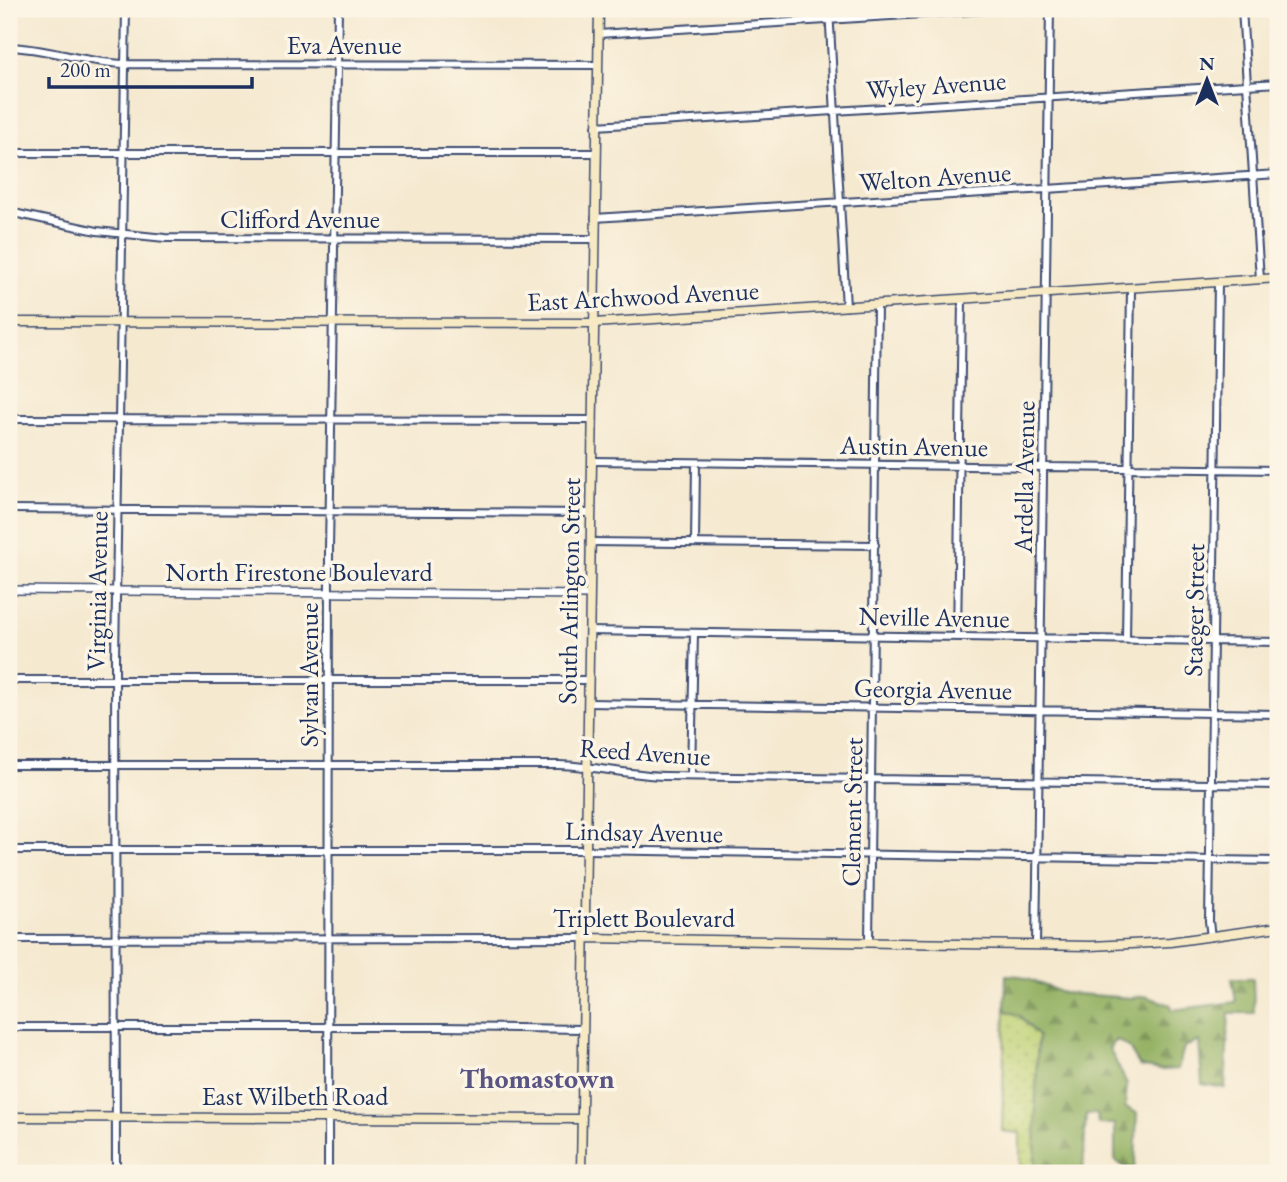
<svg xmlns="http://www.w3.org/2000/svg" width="1287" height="1182" viewBox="0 0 1287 1182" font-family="'EB Garamond',serif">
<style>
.grass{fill:url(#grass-dots);stroke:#6c8069;stroke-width:2}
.forest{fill:url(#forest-firs);stroke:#587162;stroke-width:2}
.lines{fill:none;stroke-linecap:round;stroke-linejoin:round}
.minor-casing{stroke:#3c4b6f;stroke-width:10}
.tertiary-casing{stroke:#3c4b6f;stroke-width:10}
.secondary-casing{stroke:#3c4b6f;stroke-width:11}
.minor{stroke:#fff;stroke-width:6}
.tertiary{stroke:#fff;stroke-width:7}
.secondary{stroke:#f6e9c3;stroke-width:8}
.labels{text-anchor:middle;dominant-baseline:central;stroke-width:7;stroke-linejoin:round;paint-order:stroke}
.street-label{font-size:26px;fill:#1b2f5e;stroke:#fcf5e5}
.neighbourhood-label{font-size:28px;font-weight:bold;fill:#5a5484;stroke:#fcf5e5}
</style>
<defs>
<pattern id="grass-dots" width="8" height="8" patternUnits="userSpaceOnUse" patternTransform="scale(1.75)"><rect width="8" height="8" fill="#bed174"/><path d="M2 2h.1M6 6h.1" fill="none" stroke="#a3b467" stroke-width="1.8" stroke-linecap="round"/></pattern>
<pattern id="forest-firs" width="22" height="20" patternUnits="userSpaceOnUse" patternTransform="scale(1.75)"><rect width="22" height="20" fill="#96b366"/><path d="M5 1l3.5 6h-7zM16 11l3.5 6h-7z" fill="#7a9257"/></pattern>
</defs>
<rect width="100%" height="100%" fill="#fcf5e5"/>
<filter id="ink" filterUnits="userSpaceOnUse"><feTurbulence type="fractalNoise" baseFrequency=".0143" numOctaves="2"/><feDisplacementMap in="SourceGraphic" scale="14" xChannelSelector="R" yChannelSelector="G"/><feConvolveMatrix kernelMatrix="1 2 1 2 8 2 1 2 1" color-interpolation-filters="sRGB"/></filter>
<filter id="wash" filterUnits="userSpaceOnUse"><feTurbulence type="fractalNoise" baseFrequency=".00686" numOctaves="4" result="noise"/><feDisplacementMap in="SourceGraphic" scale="28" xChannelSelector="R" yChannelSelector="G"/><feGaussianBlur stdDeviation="1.57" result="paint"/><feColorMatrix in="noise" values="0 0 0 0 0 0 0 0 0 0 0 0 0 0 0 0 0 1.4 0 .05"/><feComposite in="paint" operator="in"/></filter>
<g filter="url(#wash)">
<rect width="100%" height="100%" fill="#f5e9d0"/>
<path class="grass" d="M1005,1010L1020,1016L1038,1036C1035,1082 1036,1127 1035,1173H1020V1133L1002,1131Z"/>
<path class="forest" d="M1006,975L1020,976L1063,993L1132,998L1145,996L1171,1005L1172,1010L1236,1002L1232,978H1253L1254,1013H1229L1225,1088L1202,1084L1199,1041L1184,1047L1178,1069L1161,1070L1140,1066L1129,1048L1117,1040L1109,1048L1127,1084L1125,1107L1137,1113L1135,1164L1131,1172L1115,1160V1124H1098L1097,1114H1086L1083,1173H1035C1036,1127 1035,1082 1038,1036L1020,1016L1005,1010Z"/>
</g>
<g filter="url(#ink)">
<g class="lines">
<g class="minor-casing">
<path id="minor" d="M829,9L846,307
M1242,9L1260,279
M598,34L1003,9
M9,47C48,48 85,63 125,64L598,65
M596,126L1278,83
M9,153H596
M9,212L97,231L165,238L594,239
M595,218L1278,174
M9,419L592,420
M592,461L1278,470
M9,509L591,513
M590,542L875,545
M695,543L696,463
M589,631L1278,642
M957,637L962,300
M1126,639L1131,288
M9,680H588
M588,703L1278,714
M9,765H559C595,766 629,775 664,776L1278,785
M691,775L694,633
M9,850H586L1278,861
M1211,937L1209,921L1218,283
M9,939L586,938
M869,941L877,305
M1036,945L1050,9
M9,1027H440L582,1029
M116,1173L115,657L126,9
M328,1173L329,549L338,9"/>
</g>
<g class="tertiary-casing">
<path id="tertiary" d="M9,590L589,595"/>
</g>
<g class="secondary-casing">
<path id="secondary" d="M9,322L594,323L1278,278
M586,938L1091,946L1170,942L1278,927
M9,1117L582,1119
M581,1173L599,9"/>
</g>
<use href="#minor" class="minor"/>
<use href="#tertiary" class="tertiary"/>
<use href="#secondary" class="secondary"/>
</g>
</g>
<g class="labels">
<g class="street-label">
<text x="344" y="45">Eva Avenue</text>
<text transform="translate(936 85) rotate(-4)">Wyley Avenue</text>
<text transform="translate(935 177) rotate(-4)">Welton Avenue</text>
<text x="300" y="219">Clifford Avenue</text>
<text transform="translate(643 296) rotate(-3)">East Archwood Avenue</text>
<text transform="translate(914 446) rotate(1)">Austin Avenue</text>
<text transform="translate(1024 477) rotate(-89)">Ardella Avenue</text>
<text x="299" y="572">North Firestone Boulevard</text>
<text transform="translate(97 591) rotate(-89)">Virginia Avenue</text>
<text transform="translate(569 591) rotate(-89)">South Arlington Street</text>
<text transform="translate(1194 610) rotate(-89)">Staeger Street</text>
<text transform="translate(934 617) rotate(1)">Neville Avenue</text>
<text transform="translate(309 675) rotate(-90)">Sylvan Avenue</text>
<text transform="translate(933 689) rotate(1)">Georgia Avenue</text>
<text transform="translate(645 752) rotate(4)">Reed Avenue</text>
<text transform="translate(852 812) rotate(-89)">Clement Street</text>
<text transform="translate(644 832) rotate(1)">Lindsay Avenue</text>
<text x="644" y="918">Triplett Boulevard</text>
<text x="295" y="1096">East Wilbeth Road</text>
</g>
<g class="neighbourhood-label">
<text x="537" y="1078">Thomastown</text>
</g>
</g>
<rect width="1287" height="1182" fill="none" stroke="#fcf5e5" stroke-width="35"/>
<g transform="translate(1207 80)" stroke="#fcf5e5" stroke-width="5" paint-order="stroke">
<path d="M0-5L12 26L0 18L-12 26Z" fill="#1b2f5e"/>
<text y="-10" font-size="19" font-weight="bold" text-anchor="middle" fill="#1b2f5e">N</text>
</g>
<path d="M49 77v10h203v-10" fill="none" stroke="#1b2f5e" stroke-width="3.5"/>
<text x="60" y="77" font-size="21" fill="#1b2f5e" stroke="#fcf5e5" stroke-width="5" paint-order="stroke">200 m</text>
</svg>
